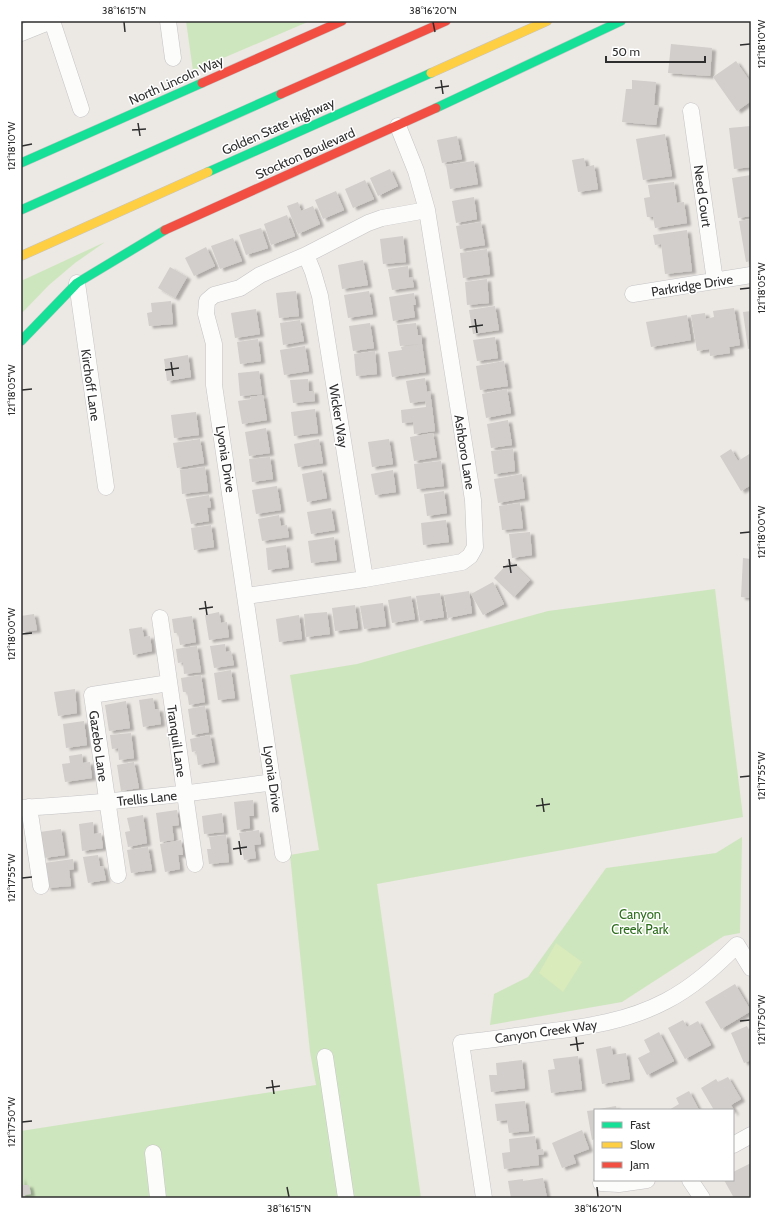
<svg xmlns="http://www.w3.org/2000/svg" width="772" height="1219" viewBox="0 0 772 1219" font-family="Cabin,sans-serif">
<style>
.green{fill:#cee6be}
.pitch{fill:#d9eabb}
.building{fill:#d1cecb;filter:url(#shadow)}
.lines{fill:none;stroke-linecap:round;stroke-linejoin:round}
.street-casing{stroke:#c5c4c5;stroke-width:17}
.fast-casing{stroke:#c5c4c5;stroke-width:10}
.slow-casing{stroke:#c5c4c5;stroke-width:10}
.jam-casing{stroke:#c5c4c5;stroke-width:10}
.street{stroke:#fcfcfb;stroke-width:16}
.fast{stroke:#16e098;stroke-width:9}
.slow{stroke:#ffcf43;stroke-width:9}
.jam{stroke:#f24e42;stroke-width:9}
.ticks{fill:none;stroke:#2e2e2e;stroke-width:1.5}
.labels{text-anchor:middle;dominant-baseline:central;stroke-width:3;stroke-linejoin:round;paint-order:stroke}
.street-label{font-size:13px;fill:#2e2e2e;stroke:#fff}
.park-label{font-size:13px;fill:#2c6e1b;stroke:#fff}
.neatline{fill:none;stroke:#2e2e2e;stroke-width:1.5}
.ticks-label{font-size:10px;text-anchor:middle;fill:#2e2e2e}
</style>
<defs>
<filter id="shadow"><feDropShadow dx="4" dy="2.5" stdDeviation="1" flood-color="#0004"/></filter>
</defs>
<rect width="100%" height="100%" fill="#ece8e4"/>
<path class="green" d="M186,21H310L193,71Z
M105,242L75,263L49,285L21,314V281Z
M715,589L743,817L377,884L421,1198H21V1131L316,1085L310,1052L290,855L319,850L290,675L357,664L548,611Z
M742,837L740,933L724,936L622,1002L490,1025L494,994L528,977L606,868L716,853Z"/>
<path class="pitch" d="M556,943L582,962L563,992L539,973Z"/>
<path class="building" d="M671,44L712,48L710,76L668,73Z
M736,61L751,83V101L737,111L713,77Z
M632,80L656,82L654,105H659L656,125L622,122L626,89H632Z
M751,126V167L734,169L729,128Z
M665,134L672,176L643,180L636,139Z
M457,136L462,159L442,163L437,140Z
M584,158L586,167L594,165L598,189L578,192L572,160Z
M474,161L478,184L450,189L446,165Z
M390,169L398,186L378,196L370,178Z
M751,175V216L738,218L732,178Z
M365,180L374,199L353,208L345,189Z
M674,182L677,203L684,202L687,223L655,228L653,217H647L644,198L650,197L648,185Z
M336,191L344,210L323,219L315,200Z
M474,197L477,219L456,223L452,201Z
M298,202L301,211L313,206L320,224L298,234L287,206Z
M287,215L295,236L271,245L264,224Z
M751,219V261L746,262L739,221Z
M481,222L485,245L460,249L456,226Z
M261,228L268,248L246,255L239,235Z
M687,230L692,271L665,274L661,244L655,245L653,235Z
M403,236L406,262L383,264L380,239Z
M233,238L242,261L220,269L211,246Z
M206,247L215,266L194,276L185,258Z
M487,249L490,274L463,278L460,253Z
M363,260L368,285L342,289L338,265Z
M408,266L409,278L412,277L414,287L392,290L388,269Z
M170,267L187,277L175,298L158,288Z
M487,279L489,303L467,305L465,282Z
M296,291L299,316L279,318L276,293Z
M369,291L373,314L348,318L344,295Z
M414,293L416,305H413L415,317L393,321L389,297Z
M171,301L173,324L149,326L147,313L152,312L151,303Z
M495,306L499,330L473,334L469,310Z
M734,308L740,345L729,347L730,353L710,356L709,349L697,351L691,315L705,313L706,319L714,317L713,311Z
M256,309L260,334L235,338L231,313Z
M751,311V348L748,349L743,312Z
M687,315L691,340L651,347L646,322Z
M300,320L304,341L283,345L280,323Z
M370,323L374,348L353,351L349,326Z
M416,323L418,335H422V344L426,372L392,377L388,352L402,350L401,347L420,344L400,346L397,325Z
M495,337L498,358L477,361L473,340Z
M258,339L261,361L240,364L237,342Z
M305,346L309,371L284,375L280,350Z
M375,351L377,374L356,376L354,354Z
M188,355L191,377L167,381L164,359Z
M504,361L508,386L480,390L476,366Z
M259,371L262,394L240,396L238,373Z
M425,378L427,392L430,391L435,431L414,434L413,422L402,423L401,410L426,407L425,401L410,403L406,381Z
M308,379L309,391H314L315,401L293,403L290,380Z
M507,389L511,413L486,418L482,394Z
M263,395L267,420L242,424L238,401L251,399L250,397Z
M315,409L318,433L294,436L291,412Z
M196,412L199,435L174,438L171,415Z
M508,420L512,445L491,448L487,424Z
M266,428L270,453L249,456L245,432Z
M433,433L437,457L414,461L410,437Z
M200,439L204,463L177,468L173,443Z
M319,439L323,463L298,467L294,444Z
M389,439L393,464L372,467L368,442Z
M513,449L515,471L494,474L491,451Z
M731,449L738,461L751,453V474L749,475L751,478V485L741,491L720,456Z
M270,457L273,479L252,482L249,459Z
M441,461L444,486L417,489L414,464Z
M205,467L208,491L182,494L180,470Z
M322,470L327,498L307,502L302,474Z
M393,470L396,492L375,495L371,474Z
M522,474L525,498L498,503L494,479Z
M277,486L281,510L256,514L252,490Z
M444,491L447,513L427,516L424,494Z
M209,495L211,507L207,508L209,521L191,524L186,499Z
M520,503L523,528L502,530L499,506Z
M331,508L335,530L311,534L307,512Z
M279,515L281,526L287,525L289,537L262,541L258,519Z
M446,520L449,542L423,545L421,523Z
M211,525L214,547L194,550L191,528Z
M530,532L532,555L512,558L509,534Z
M334,537L337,560L311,563L308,541Z
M286,545L289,567L268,570L266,548Z
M743,558L751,559V598L741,597Z
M510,561L530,580L514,597L494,578Z
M493,582L504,604L483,615L471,594Z
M469,591L472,613L448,618L444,595Z
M440,593L444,617L420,621L416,596Z
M411,596L415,619L392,623L388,600Z
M383,603L386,626L364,629L360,606Z
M355,605L358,628L335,631L332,608Z
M219,612L221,623L227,622L229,637L209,640L205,615Z
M327,612L330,634L306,637L304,614Z
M34,614L37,630L21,632V616Z
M299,615L302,639L279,642L276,619Z
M192,616L196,642L180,645L178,633H174L172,619Z
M142,627L144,637L150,636L152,651L133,655L129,629Z
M225,644L226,652L231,651L234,665L214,668L210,646Z
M197,646L201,672L184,674L183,662L178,663L176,649Z
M231,670L235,698L218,700L214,673Z
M201,675L205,702L189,705L187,692H183L181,678Z
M75,689L77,713L58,716L54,692Z
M153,698L155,709H159L161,724L143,727L139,700Z
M126,701L130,728L109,731L105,705Z
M205,706L209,732L192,735L188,709Z
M84,721L87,745L66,748L63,724Z
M131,733L134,758L119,760L118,748L112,749L110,735Z
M210,735L215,762L198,765L196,751L192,752L190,739Z
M82,754L83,763L90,762L92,778L65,782L62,764L70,763L69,756Z
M134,762L139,788L121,791L117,765Z
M253,800L254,816H249L250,828L237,830L234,802Z
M177,810L179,825L172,826L174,840L160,842L156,813Z
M222,813L224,832L204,834L202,816Z
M143,815L147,843L128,847L125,832L130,831L127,818Z
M93,822L94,834L101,833L103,848L82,851L79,824Z
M61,829L65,855L44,858L40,832Z
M259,830L261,844L254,845L256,858L244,860L239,833Z
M226,835L229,862L209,864L207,849H211L209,837Z
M181,840L183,855H178L180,869L165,872L160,844Z
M148,847L152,870L131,873L127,850Z
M98,855L100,866H103L106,880L88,883L83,857Z
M73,859L74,869L69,870L71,886L47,888L44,863Z
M735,984L751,1011L721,1029L705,1002Z
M683,1020L687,1027L698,1021L711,1045L685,1059L668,1028Z
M747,1026L751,1034V1060L744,1063L731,1033Z
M659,1032L674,1061L647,1075L638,1058L650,1052L644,1040Z
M611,1046L613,1055L626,1053L630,1079L602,1084L596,1049Z
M578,1056L582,1089L551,1093L548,1070L555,1069L553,1059Z
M522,1060L525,1088L491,1092L489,1075H497L496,1063Z
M728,1077L741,1099L731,1105L735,1112L733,1113V1110H714L701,1088L716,1079L718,1082Z
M689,1091L699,1110H669L679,1104L676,1098Z
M525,1101L529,1131L509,1133L507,1120L497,1121L495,1104Z
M616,1106L617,1110H599V1109Z
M595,1110V1139L592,1140L587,1111Z
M582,1130L589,1149L573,1155L576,1163L562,1168L552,1143Z
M535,1136L537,1150L543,1149L544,1154L538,1155L539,1165L504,1169L502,1153L510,1152L509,1139Z
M751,1163V1198H734L724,1180H733V1172Z
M21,1176L23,1185H29L31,1194L25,1195V1198H21Z
M543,1178L547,1198H511L508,1181L523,1179V1181Z"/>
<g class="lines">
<g class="street-casing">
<path id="street" d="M52,21L81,109
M168,21L173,58
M21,33L51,21
M691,111L715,281
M306,255L313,272L320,296L365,579
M77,283L106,487
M633,294L751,275
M246,596L365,579L462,562L470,556L475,547L473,500L427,210L416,171L398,126
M160,618L195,864
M29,807L41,886
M21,808C106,803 189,794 273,782
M283,854L214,385V344L206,314L207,301L214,295L240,288L260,275L306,255L368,223L382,218L427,210
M118,875L92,695L169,683
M325,1057L346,1198
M733,1145L751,1135
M153,1153L158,1198
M690,1180L702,1198
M601,1183L619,1184L647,1180
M484,1198L461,1043C489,1040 517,1036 545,1032C587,1027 628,1021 666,1001C693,987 715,967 737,945L751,968"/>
</g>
<g class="fast-casing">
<path id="fast" d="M436,108L621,21
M21,163L202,83
M208,172L431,73
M21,210L281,94
M21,341L77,283L165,230"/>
</g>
<g class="slow-casing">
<path id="slow" d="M431,73L547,21
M21,256L208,172"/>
</g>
<g class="jam-casing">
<path id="jam" d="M202,83L342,21
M281,94L446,21
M165,230L436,108"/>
</g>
<use href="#street" class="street"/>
<use href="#fast" class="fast"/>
<use href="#slow" class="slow"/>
<use href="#jam" class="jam"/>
</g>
<path class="ticks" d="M124,22L125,32M433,22L435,32M740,45L750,44M441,80L443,94M435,88L449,86M138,123L140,136M132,130L146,129M22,146L32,144M740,289L750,288M475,319L477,333M469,327L483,325M171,362L173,376M165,370L179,368M22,390L32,389M740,533L750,532M509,559L511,573M503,567L517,565M205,601L207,615M199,609L213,607M22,634L32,633M740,777L750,776M542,798L544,812M536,806L550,804M239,841L241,855M233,849L247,847M22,878L32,877M740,1021L750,1020M576,1037L578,1051M570,1045L584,1043M272,1080L274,1094M266,1088L280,1086M22,1122L32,1121M287,1187L289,1197M597,1187L598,1197"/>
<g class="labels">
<g class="street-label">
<text transform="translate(176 80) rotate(-24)">North Lincoln Way</text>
<text transform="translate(278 126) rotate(-24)">Golden State Highway</text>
<text transform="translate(305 153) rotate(-24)">Stockton Boulevard</text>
<text transform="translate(703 196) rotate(82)">Need Court</text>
<text transform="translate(692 285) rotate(-9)">Parkridge Drive</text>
<text transform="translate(91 385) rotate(82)">Kirchoff Lane</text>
<text transform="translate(339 416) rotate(81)">Wicker Way</text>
<text transform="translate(465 452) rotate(81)">Ashboro Lane</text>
<text transform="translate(226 459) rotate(81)">Lyonia Drive</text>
<text transform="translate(177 741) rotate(82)">Tranquil Lane</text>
<text transform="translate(99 746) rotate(82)">Gazebo Lane</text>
<text transform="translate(273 779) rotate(82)">Lyonia Drive</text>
<text transform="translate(147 798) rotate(-6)">Trellis Lane</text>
<text transform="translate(546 1031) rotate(-8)">Canyon Creek Way</text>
</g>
<g class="park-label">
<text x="640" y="914">Canyon<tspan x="640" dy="15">Creek Park</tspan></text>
</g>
</g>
<rect width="772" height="1219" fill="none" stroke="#ffffff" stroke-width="44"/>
<rect x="594" y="1109" width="140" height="72" fill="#ffffff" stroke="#ababab"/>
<rect x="602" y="1122" width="20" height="6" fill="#16e098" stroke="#ababab"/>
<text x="630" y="1129" font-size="12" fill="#2e2e2e">Fast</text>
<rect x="602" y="1142" width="20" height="6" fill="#ffcf43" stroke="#ababab"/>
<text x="630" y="1149" font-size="12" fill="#2e2e2e">Slow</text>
<rect x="602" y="1162" width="20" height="6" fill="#f24e42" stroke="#ababab"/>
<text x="630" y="1169" font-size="12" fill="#2e2e2e">Jam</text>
<path d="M606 56v6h99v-6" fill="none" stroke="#2e2e2e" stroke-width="2"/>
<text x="612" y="56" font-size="12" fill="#2e2e2e" stroke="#ffffff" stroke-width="3" paint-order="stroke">50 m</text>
<rect x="22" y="22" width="728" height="1175" class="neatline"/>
<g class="ticks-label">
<text x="124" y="14">38°16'15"N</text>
<text x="433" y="14">38°16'20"N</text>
<text transform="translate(761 44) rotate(-90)" y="4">121°18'10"W</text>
<text transform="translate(11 146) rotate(-90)" y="4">121°18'10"W</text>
<text transform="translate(761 288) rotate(-90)" y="4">121°18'05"W</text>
<text transform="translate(11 390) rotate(-90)" y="4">121°18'05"W</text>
<text transform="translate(761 532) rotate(-90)" y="4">121°18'00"W</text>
<text transform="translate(11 634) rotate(-90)" y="4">121°18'00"W</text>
<text transform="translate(761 776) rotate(-90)" y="4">121°17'55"W</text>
<text transform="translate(11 878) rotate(-90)" y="4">121°17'55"W</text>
<text transform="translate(761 1020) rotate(-90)" y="4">121°17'50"W</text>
<text transform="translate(11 1122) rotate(-90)" y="4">121°17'50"W</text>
<text x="289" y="1212">38°16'15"N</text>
<text x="598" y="1212">38°16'20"N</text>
</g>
</svg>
